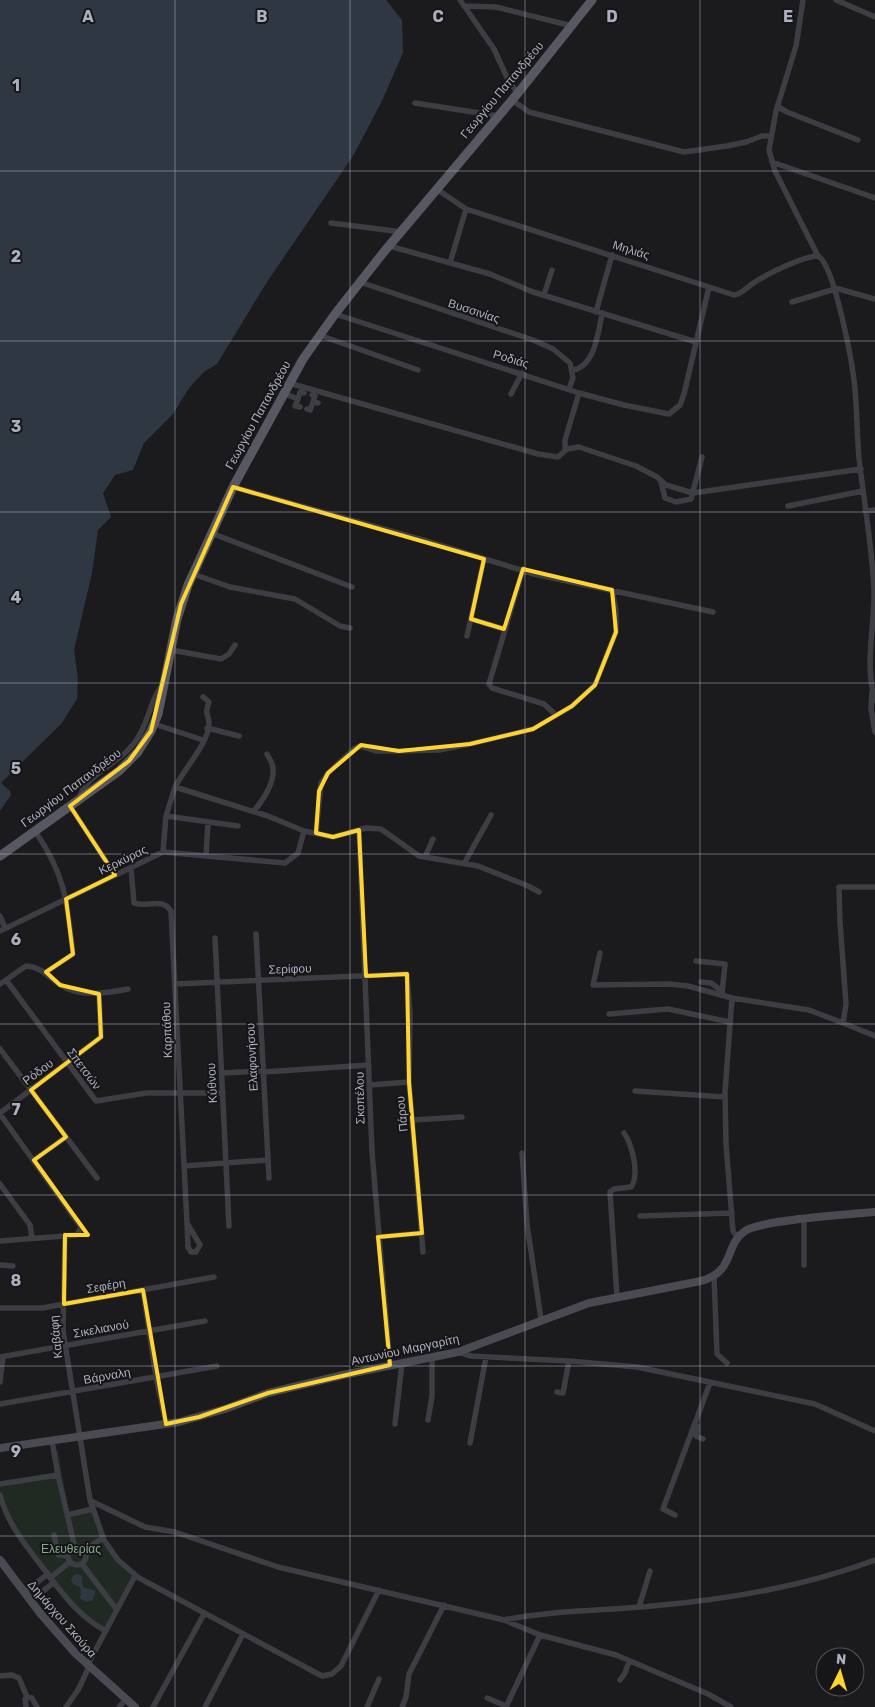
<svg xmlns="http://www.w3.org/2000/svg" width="875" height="1707" viewBox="0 0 875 1707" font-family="Rubik,sans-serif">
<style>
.green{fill:#202922}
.water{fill:#2f3742}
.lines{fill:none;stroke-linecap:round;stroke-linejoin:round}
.street{stroke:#3d3d44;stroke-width:5.5}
.secondary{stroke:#494a52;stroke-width:8}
.primary{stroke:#575861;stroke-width:9}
.marked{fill:none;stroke:#fed432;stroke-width:4;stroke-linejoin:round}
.grid{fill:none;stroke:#acafbd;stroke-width:1;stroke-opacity:0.55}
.labels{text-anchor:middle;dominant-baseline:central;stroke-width:4;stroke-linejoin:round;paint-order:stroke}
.street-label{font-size:12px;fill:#acafbd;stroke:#161518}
.park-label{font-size:12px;fill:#82a98a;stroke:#161518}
.grid-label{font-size:16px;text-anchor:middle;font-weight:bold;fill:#acafbd;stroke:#161518;stroke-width:4;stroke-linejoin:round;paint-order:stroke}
</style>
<rect width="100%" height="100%" fill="#1b1a1d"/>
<path class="green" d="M54,1450H58L69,1512L92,1507L104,1540L135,1576L106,1631L78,1612L12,1526L0,1495V1484L58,1475Z"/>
<path class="water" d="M0,0H386L402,20L403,53L381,103L353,156L267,282L217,364L204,372L189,388L173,414L144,443L133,470L115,475L103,493L111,517L98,530L92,573L74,650L78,678L77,699L62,723L1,783L10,791L11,795L0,811Z
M78,1574L82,1576L83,1587L96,1591L93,1600L86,1602L79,1598L81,1595L80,1587L73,1584L71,1580L74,1575Z"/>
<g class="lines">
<path class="street" d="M460,0L494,49L509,82L518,93
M803,0L796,46L776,111L769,150L775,171L818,256C835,265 853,367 855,389C857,412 857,435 859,458C864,502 872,546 874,590C875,625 864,665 875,700
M836,0L875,17
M464,6L496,7L572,26
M512,100L529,112L684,152L727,146L746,142L762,136H770
M415,103L499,116
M778,104L780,108L787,112L858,140
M772,162L875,198
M438,190L466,209L734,295C742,294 748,286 755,282C769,273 801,257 818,256
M331,223L402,232
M389,246L490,274L533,292L696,342
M450,263L466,209
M360,282L533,340L553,349L570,363L573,378L569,389
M835,288L875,299
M544,295L552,270
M792,302L835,289
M596,312L612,255
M335,314L579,393L624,405L669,414L680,405L684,394L709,287
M319,335L418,370
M573,370C595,366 598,333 602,314
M289,383L538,454L558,457L567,449L579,447L636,466L657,477L666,485L693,493L861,469
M283,393L298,399L300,392L304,393
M511,394L522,373
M312,395L315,396L313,402L318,403
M298,399L295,406L300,407
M307,409L310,410L313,402
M565,450V440L579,393
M661,482L665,498L676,502L691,499L702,457
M233,487L423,540L534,574L713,612
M788,506L863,491
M865,511L875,510
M211,533L352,587
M523,569L489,684L492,688L544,704L556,715
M193,574L230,587L295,599L340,626L350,628
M471,619L504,629
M467,636L484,559
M171,650L221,659L229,654L235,645
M872,692L871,709L875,732
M154,724L203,740
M207,728L239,736
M175,787C183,771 209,742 209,724C209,713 204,717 209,702L203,697
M79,799C85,775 114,766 130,748C149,728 149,699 164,683
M70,806L115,875
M254,811C262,801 275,783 273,768C273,763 269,758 267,754
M166,816L238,826
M359,830L372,1152L390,1365
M35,831C66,876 67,902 73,954L46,972
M316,833L321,783L328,773L355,748L360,746L377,751H399L439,750L470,744L533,729L572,706L595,685L616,632V610L612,590
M163,852L166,816L175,787L268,816L304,831L333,837L366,828L381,829L419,856L478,866L528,886L539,892
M206,856L208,822
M425,857L433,839
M465,862L491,815
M131,868L134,903C146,908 162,897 171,911L187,1223L188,1247L191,1252H196L200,1245L187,1223
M0,916L5,928
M0,931L163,852L285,863L298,853L304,831
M256,934L269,1178
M215,938L229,1226
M600,953L593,985L669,984L688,986L732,998L809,1010L843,1023L846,1004L840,922L839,887H875
M696,961L725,964L722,994
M6,980L96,1101L146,1093H223
M701,982L711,983L722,991
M0,984L26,966C42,967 47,976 59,984C79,998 107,993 128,989
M175,984L407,974L410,1014L409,1082L423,1252
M732,998L725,1092L726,1144L733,1231L738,1238
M609,1014L668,1009L730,1022
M843,1023L875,1036
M0,1049L97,1178
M263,1072L369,1065
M222,1073L263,1071
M370,1085L409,1082
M635,1091L725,1097
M0,1113L101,1037L99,994
M0,1114L81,1227L77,1235L0,1241
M413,1120L462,1117
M522,1153L527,1224L541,1319
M34,1160L66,1137
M184,1166L268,1160
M0,1184L30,1225L32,1238
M640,1216L732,1213
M65,1235L63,1331L90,1500L104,1540L118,1560L139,1578L322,1676L332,1674L341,1666L379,1590
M378,1237L422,1233
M0,1265L13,1266
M804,1265V1219
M714,1276L717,1354L727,1363
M143,1290L156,1377L166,1424
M617,1296L610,1192L614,1189L631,1187C640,1175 632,1144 624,1133
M0,1308H42L214,1277
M458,1352L471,1356L569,1361L637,1367L815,1404L875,1431
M0,1357L205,1321
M0,1382L3,1357
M557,1392L563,1393L569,1361
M0,1404L217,1366
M428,1420L432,1396V1358
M395,1424L402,1363
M697,1426L696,1436L703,1439
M470,1443L486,1357
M58,1475L75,1548
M0,1484L58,1475L52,1441
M0,1495C7,1522 23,1542 40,1564C60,1590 76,1615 106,1631
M91,1501L145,1527L175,1532L278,1567L504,1620C553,1610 603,1611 652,1606C729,1599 802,1587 875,1560
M67,1515L93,1509
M675,1515L663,1509L664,1506L710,1383
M54,1535L58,1555L68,1556
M68 1556a9 9 0 1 1 18 0a9 9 0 1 1-18 0Z
M84,1550L103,1538
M82,1564L117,1610
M50,1578L70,1562
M24,1592L48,1574
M31,1601L53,1583
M639,1607L650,1571
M504,1620L540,1635L616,1655L708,1694L731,1707
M87,1666L135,1576
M0,1676L12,1675L19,1678L27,1697L25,1699L26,1707
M620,1680L625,1673L629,1661
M27,1697L32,1698L37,1707
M487,1698L506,1706
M66,1707L78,1690L89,1667
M119,1707L126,1699
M153,1707L204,1614
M205,1707L243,1634
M367,1707L379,1679
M402,1707L406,1697L409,1674L444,1605
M506,1707L540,1635"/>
<path class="secondary" d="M0,1448L179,1422L225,1409L268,1393L343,1375L458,1352L589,1303L701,1281C736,1271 724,1245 745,1231C761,1220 851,1214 875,1212
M0,1560L40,1613L75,1653L135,1707"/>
<path class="primary" d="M0,856L119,771L138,752L151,731L158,714L177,619L188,585L233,487L303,359L335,314L383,253L518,93L592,0"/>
</g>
<path class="marked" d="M233,487L484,559L471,619L504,629L523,569L612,590L616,632L595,685L572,706L533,729L470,744L399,751L361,745L328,773L319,791L316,833L333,837L359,830L366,976L407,974L409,1082L422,1233L378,1237L390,1365L268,1393L199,1417L166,1424L143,1290L64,1304L65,1235H88L34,1160L66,1137L31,1090L101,1037L99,994L60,985L46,972L73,954L66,899L115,875L70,806L129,761L151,731L181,604Z"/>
<path class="grid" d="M175,0V1707M350,0V1707M525,0V1707M700,0V1707M0,171H875M0,341H875M0,512H875M0,683H875M0,854H875M0,1024H875M0,1195H875M0,1366H875M0,1536H875"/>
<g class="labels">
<g class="street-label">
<text transform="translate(502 90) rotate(-50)">Γεωργίου Παπανδρέου</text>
<text transform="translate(631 250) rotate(17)">Μηλιάς</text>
<text transform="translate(474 311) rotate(18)">Βυσσινίας</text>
<text transform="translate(511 359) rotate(17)">Ροδιάς</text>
<text transform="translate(258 415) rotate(-61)">Γεωργίου Παπανδρέου</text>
<text transform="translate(71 788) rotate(-37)">Γεωργίου Παπανδρέου</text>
<text transform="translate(123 860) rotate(-26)">Κερκύρας</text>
<text transform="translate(290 969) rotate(-2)">Σερίφου</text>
<text transform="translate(167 1030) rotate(-92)">Καρπάθου</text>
<text transform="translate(252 1057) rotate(-93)">Ελαφονήσου</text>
<text transform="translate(84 1069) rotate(53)">Σπετσών</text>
<text transform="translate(38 1072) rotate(-37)">Ρόδου</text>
<text transform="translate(212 1083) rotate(-93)">Κύθνου</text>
<text transform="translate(360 1098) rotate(-91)">Σκοπέλου</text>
<text transform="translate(402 1114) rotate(-96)">Πάρου</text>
<text transform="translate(106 1286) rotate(-10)">Σεφέρη</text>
<text transform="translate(101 1329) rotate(-10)">Σικελιανού</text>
<text transform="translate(56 1337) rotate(-96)">Καβάφη</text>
<text transform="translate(405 1350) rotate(-12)">Αντωνίου Μαργαρίτη</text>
<text transform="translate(107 1376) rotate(-10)">Βάρναλη</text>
<text transform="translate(62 1619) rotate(49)">Δημάρχου Σκούρα</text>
</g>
<g class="park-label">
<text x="71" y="1549">Ελευθερίας</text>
</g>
</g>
<g class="grid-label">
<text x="88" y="22">A</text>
<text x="262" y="22">B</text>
<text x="438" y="22">C</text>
<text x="612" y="22">D</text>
<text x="788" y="22">E</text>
<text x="16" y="91">1</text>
<text x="16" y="262">2</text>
<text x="16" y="432">3</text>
<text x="16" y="603">4</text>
<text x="16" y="774">5</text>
<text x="16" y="945">6</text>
<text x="16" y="1115">7</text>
<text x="16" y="1286">8</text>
<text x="16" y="1457">9</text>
</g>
<g transform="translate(840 1672) rotate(5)"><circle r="24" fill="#161518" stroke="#52535a"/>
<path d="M0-4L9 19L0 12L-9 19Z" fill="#fed432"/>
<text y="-8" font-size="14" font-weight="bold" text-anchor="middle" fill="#acafbd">N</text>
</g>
</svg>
